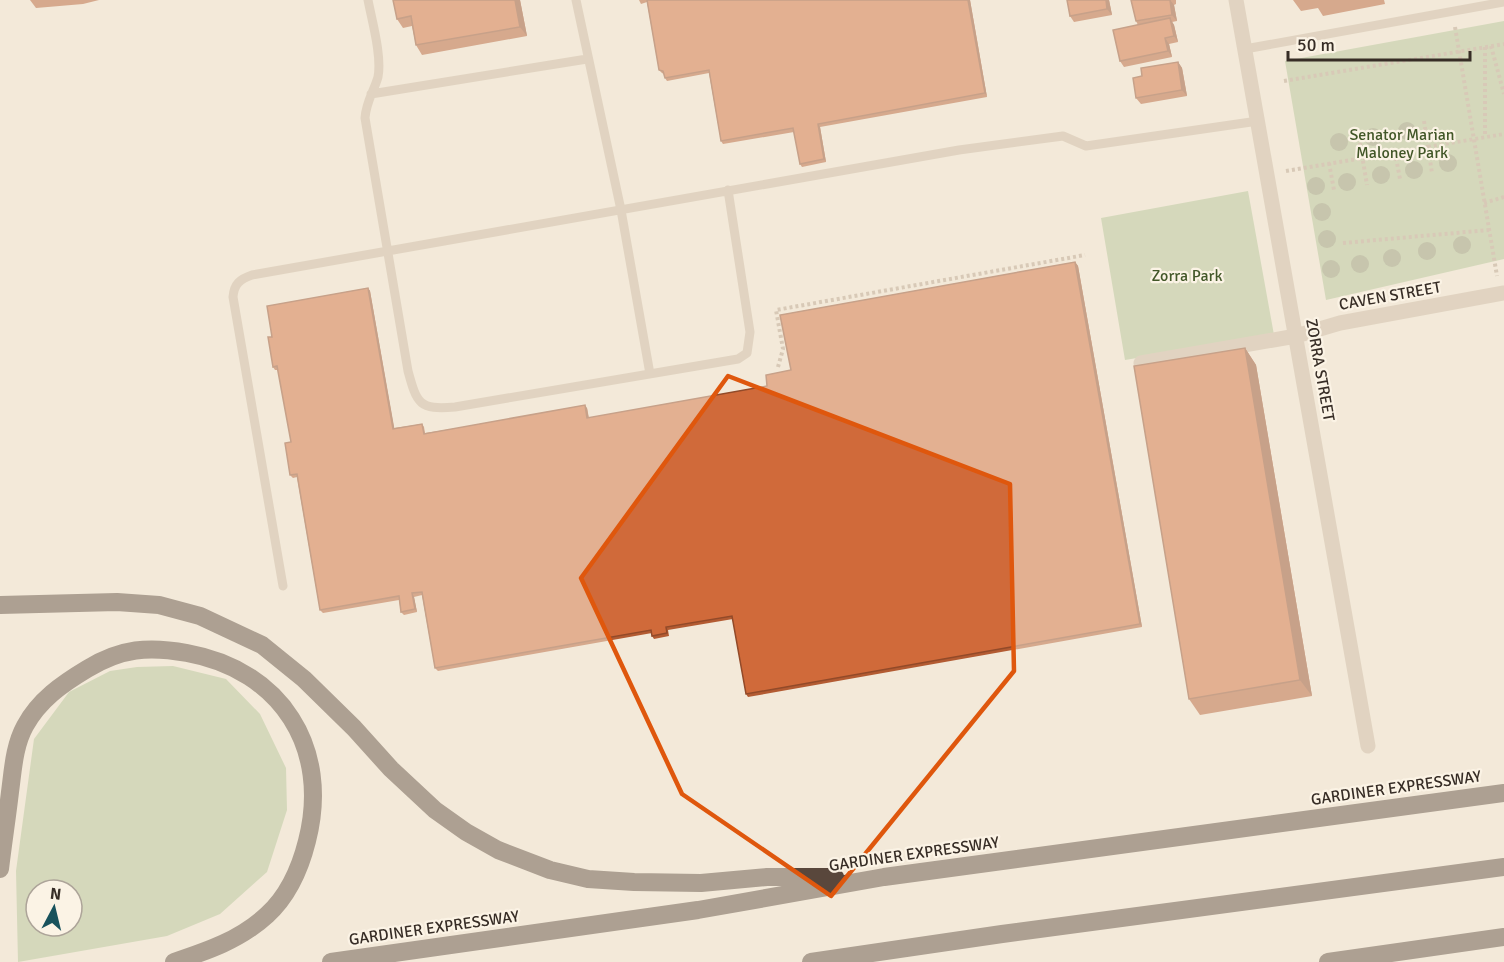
<svg xmlns="http://www.w3.org/2000/svg" width="1504" height="962" viewBox="0 0 1504 962" font-family="Signika,sans-serif">
<style>
.green{fill:#b1c497;fill-rule:evenodd}
.lines{fill:none;stroke-linecap:round;stroke-linejoin:round}
.path{stroke:#b8a38e;stroke-width:4;stroke-dasharray:3 3;stroke-linecap:butt}
.service{stroke:#ccb9a4;stroke-width:9}
.minor{stroke:#ccb9a4;stroke-width:15}
.motorway{stroke:#59473c;stroke-width:18}
.tree{fill:#929978}
.wall{fill:#b35b32}
.shaded-wall{fill:#924a29}
.building{fill:#d06a3a;stroke:#924a29;stroke-width:1.5}
.marked{fill:none;stroke:#df570d;stroke-width:4.5;stroke-linejoin:round}
.labels{text-anchor:middle;dominant-baseline:central;stroke-width:4.5;stroke-linejoin:round;paint-order:stroke}
.park-label{font-size:16px;fill:#425728;stroke:#fbf3e5}
.street-label{font-size:16px;fill:#372d26;stroke:#fbf3e5}
</style>
<rect width="100%" height="100%" fill="#f3e9d9"/>
<path class="green" d="M1504,21V259L1326,300L1285,61Z
M1248,191L1274,335L1125,360L1101,218Z
M173,666L226,679L260,714L286,768L287,810L267,872L220,914L167,936L18,962L16,871L34,739L69,692L110,671L137,667ZM36,890H72V926H36Z"/>
<g class="lines">
<path class="path" d="M1455,27L1497,276
M1491,46L1504,94
M1485,47V137
M1284,81L1504,44
M1424,121L1432,173
M1358,131L1367,185
M1395,152L1400,179
M1329,163L1334,190
M1286,171L1504,134
M1484,203L1504,197
M1343,243L1489,230
M778,367L783,349L776,310L1085,255"/>
<path class="service" d="M368,0C372,21 382,56 378,77C374,91 366,102 365,118L408,371C417,404 419,410 455,407L738,359L747,353L750,332L728,190
M576,0L621,210L650,374
M1245,49L1504,2
M371,94L587,59
M283,586L233,297C234,284 240,279 252,275L959,150L1063,136L1086,146L1258,121"/>
<path class="minor" d="M1236,0L1368,746
M1141,363L1296,336L1340,323L1504,293"/>
<path class="motorway" d="M0,605L117,602L159,605L200,616L262,645L304,679L354,728L391,769L435,810L466,832L498,850L550,870L588,879L634,882L701,883L767,877H835
M0,869C3,843 7,818 10,792C13,770 14,746 25,726C39,700 62,684 87,669C121,648 149,646 187,653C281,670 331,748 307,841C300,869 289,895 267,915C240,940 207,951 174,962
M331,962L698,910L884,877L1504,793
M811,962L1002,934L1504,867
M1328,962L1504,937"/>
</g>
<g class="tree">
<circle cx="1407" cy="131" r="9"/>
<circle cx="1373" cy="137" r="9"/>
<circle cx="1339" cy="142" r="9"/>
<circle cx="1448" cy="163" r="9"/>
<circle cx="1414" cy="170" r="9"/>
<circle cx="1381" cy="175" r="9"/>
<circle cx="1347" cy="182" r="9"/>
<circle cx="1316" cy="186" r="9"/>
<circle cx="1322" cy="212" r="9"/>
<circle cx="1327" cy="239" r="9"/>
<circle cx="1462" cy="245" r="9"/>
<circle cx="1427" cy="251" r="9"/>
<circle cx="1392" cy="258" r="9"/>
<circle cx="1360" cy="264" r="9"/>
<circle cx="1331" cy="269" r="9"/>
</g>
<path class="wall" d="M30,0H99L83,4L36,8Z
M393,0H520L527,36L422,55L416,45L412,26L403,28L397,19Z
M639,0H970L987,97L820,127L826,162L802,167L800,164L794,132L723,144L721,141L709,73L667,81L665,78L664,74L662,73L659,70L647,2L641,4Z
M1067,0H1109L1112,15L1074,22L1070,16Z
M1131,0H1176V4L1174,5L1177,21L1172,22L1174,25L1178,42L1169,44L1172,57L1124,67L1120,61L1138,25L1136,21Z
M1293,0H1384L1385,4L1323,16L1318,8L1301,11Z
M1178,62L1182,68L1187,96L1141,104L1136,98Z
M1075,262L1078,266L1142,627L748,697L746,694L733,619L668,630L669,636L654,639L652,636V633L438,671L435,668L422,595L414,597L417,612L404,615L401,612L399,600L323,613L320,610L297,477L293,478L290,475L291,442L278,370H275L273,367L272,337L368,288L370,291L394,428L422,424L424,427L425,433L587,408L589,418L767,386L791,370Z
M1245,348L1256,365L1312,696L1200,715L1189,699Z"/>
<path class="shaded-wall" d="M515,0H520L527,36L520,27Z
M968,0H970L987,97L985,93Z
M1106,0H1109L1112,15L1107,9Z
M1170,0L1174,5L1177,21L1172,15Z
M1170,18L1174,25L1178,42L1174,36Z
M1165,38L1169,44L1172,57L1168,51Z
M1178,62L1182,68L1187,96L1182,90Z
M818,124L820,127L826,162L824,159Z
M1075,262L1078,266L1142,627L1140,624Z
M368,288L370,291L395,432L393,429Z
M1245,348L1256,365L1312,696L1300,680Z
M585,405L587,408L589,421L587,418Z
M412,593L414,597L417,612L415,609Z"/>
<path class="building" d="M393,0H515L520,27L416,45L411,16L397,19Z
M647,0H968L985,93L818,124L824,159L800,164L793,128L721,141L709,70L665,78L663,71L659,70Z
M1067,0H1106L1107,9L1070,16Z
M1131,0H1170L1172,15L1136,21Z
M1170,18L1174,36L1165,38L1168,51L1120,61L1113,30Z
M1178,62L1182,90L1136,98L1133,78L1142,76L1141,68Z
M1075,262L1140,624L746,694L732,616L666,627L667,633L652,636L651,630L435,668L422,592L412,593L415,609L401,612L399,596L320,610L297,474L290,475L285,443L291,442L277,366L273,367L268,337H272L267,306L368,288L393,429L422,424L424,434L585,405L587,418L767,386L766,375L791,370L780,315Z
M1245,348L1300,680L1189,699L1134,366Z"/>
<path d="M0 0H1504V962H0ZM728,376L1010,484L1014,671L831,896L682,794L581,578Z" fill="#f3e9d9" fill-opacity=".55" fill-rule="evenodd"/>
<path class="marked" d="M728,376L1010,484L1014,671L831,896L682,794L581,578Z"/>
<g class="labels">
<g class="park-label">
<text x="1402" y="135">Senator Marian<tspan x="1402" dy="18">Maloney Park</tspan></text>
<text x="1187" y="276">Zorra Park</text>
</g>
<g class="street-label">
<text transform="translate(1390 296) rotate(-10)">CAVEN STREET</text>
<text transform="translate(1320 370) rotate(80)">ZORRA STREET</text>
<text transform="translate(1396 788) rotate(-8)">GARDINER EXPRESSWAY</text>
<text transform="translate(914 854) rotate(-8)">GARDINER EXPRESSWAY</text>
<text transform="translate(434 928) rotate(-8)">GARDINER EXPRESSWAY</text>
</g>
</g>
<g transform="translate(54 908) rotate(7)"><circle r="28" fill="#fbf3e5" stroke="#ada499" stroke-width="1.5"/>
<path d="M0-4.5L10 22L0 15L-10 22Z" fill="#18525c"/>
<text y="-9" font-size="16" font-weight="bold" text-anchor="middle" fill="#372d26">N</text>
</g>
<path d="M1288 51v9h182v-9" fill="none" stroke="#372d26" stroke-width="3"/>
<text x="1297" y="51" font-size="18" fill="#372d26" stroke="#fbf3e5" stroke-width="4.5" paint-order="stroke">50 m</text>
</svg>
